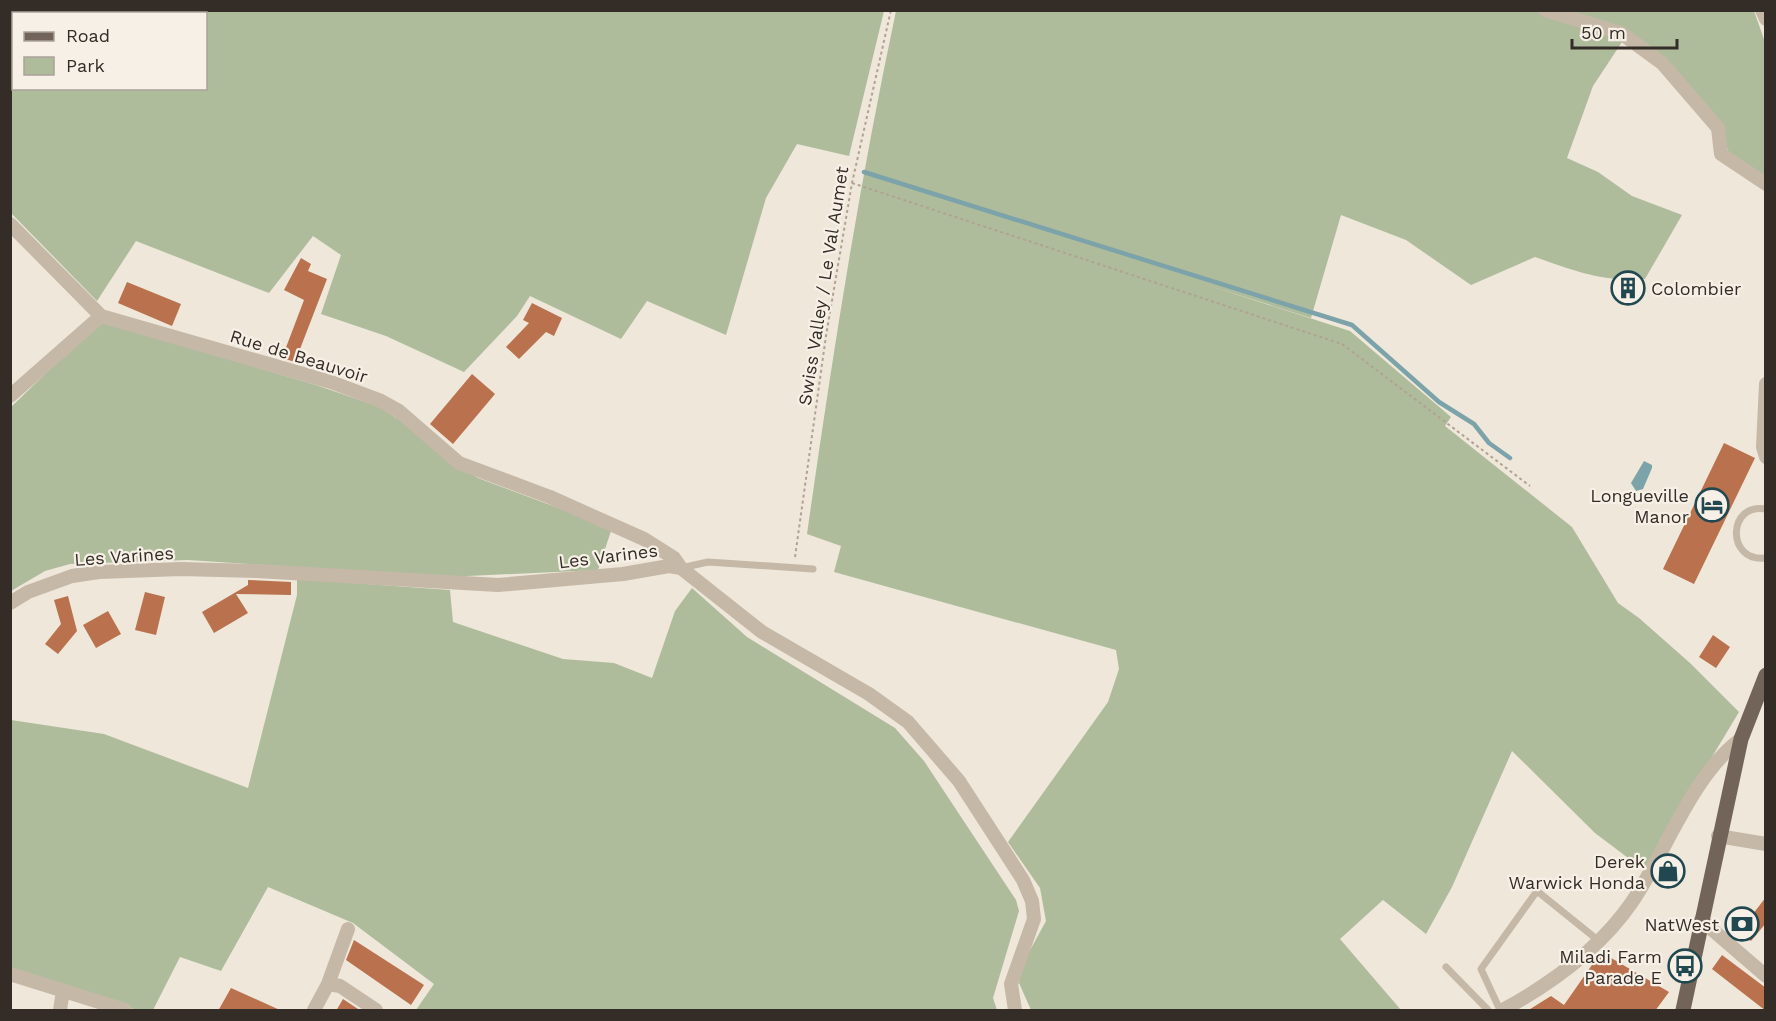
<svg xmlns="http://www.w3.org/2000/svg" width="1776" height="1021" viewBox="0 0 1776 1021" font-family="'Work Sans',sans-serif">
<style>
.green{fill:#aebc9c;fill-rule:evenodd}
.water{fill:#7ca3a9}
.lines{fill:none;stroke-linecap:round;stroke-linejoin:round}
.stream{stroke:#7ca3a9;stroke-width:4.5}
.building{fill:#ba714d}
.path{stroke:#b1a292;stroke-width:2;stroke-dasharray:3 3;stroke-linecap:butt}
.lane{stroke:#c5b8a7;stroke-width:7}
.street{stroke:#c5b8a7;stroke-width:14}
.primary{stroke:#736459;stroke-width:15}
.labels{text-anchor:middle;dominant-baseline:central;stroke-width:4.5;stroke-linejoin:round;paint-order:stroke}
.street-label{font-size:18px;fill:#332c27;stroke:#f7f0e6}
.poi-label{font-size:18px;fill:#332c27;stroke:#f7f0e6;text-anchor:end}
</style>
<rect width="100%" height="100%" fill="#eee7da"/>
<path class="green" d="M1534,10L1624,39L1593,86L1567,158L1598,172L1632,196L1682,215L1645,279C1602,282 1575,271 1535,257L1471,285L1406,240L1341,215L1311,318L1204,284L1350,331L1451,417L1445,426L1572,527L1618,603L1639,618L1690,663L1739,712L1644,870L1595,833L1512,751L1452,887L1426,934L1383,900L1340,939L1401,1010H1031L1019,983L1022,965L1046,921L1040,888L1008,842L1108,702L1119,669L1116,650L834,572L841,546L807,534C832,358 859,185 896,11Z
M10,11L11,10L884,11L849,156L797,144L766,198L726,335L647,301L621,339L530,296L517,316L464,372L386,336L321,314L341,255L313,236L269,293L136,241L97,301L11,213ZM14,14H206V88H14Z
M1563,11H1754L1765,42V181L1729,157L1723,127L1666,60Z
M100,321L316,385L377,406L408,425L446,460L478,478L612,528L598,570L446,577L188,560L70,564L45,571L11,591V407Z
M297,579L450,590L453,622L563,659L614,663L652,678L675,611L692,588L747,637L895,728L924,761L1016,900L1019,911L993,998L997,1010H416L434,984L353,923L268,887L221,971L180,957L153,1010H135L126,1005L11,968V720L104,734L248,788L297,595Z"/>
<path class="water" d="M1644,461L1652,465V468L1643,489L1636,491L1631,483Z"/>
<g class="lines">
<path class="stream" d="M864,172L1352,325L1439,402L1474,424L1489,443L1510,458"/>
</g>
<path class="building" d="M301,258L311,264L308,271L327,279L295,362L282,358L304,300L284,290Z
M1621 288a7 7 0 1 1 14 0a7 7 0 1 1-14 0Z
M127,282L181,304L172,326L118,303Z
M532,303L562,318L554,336L546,332L519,359L506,347L529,323L523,320Z
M472,374L495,394L453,444L430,424Z
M1724,443L1755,458L1694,584L1663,569Z
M248,580L291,582V595L236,594L248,613L214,633L202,612L248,585Z
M145,592L165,597L156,635L135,630Z
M68,596L77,631L58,654L45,644L61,624L54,600Z
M108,611L121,634L96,648L83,625Z
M1713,635L1730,647L1716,668L1699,657Z
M1766,897V923L1751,941L1739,932Z
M354,940L424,985L411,1005L346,960Z
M1601,952L1669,992L1655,1011H1527L1551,996L1564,1005Z
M1722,955L1766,988V1011L1712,969Z
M231,988L282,1011H218Z
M343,999L361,1011H336Z"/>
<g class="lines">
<path class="path" d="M852,183L1342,344L1530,486
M795,557L826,336L852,183L891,10"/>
<path class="lane" d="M1766,509C1727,502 1726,563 1766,558
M681,568L708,562L813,569
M1446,967L1488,1010
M1500,1010L1481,969L1537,891L1599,941"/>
<path class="street" d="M1545,10L1621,33L1662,63L1718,128L1721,154L1766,184
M1762,10L1766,19
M10,224L101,316L331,382L379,400L399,411L459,463L550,497L644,539L674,558L681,568
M1766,384L1763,447L1766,457
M10,396L101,316
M10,603L28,592L72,576L99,572L181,569L257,571L498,585L623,574L669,566L681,568L762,632L869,694L908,722L959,781L1023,880L1032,901L1034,919L1011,984L1015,1010
M1718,836L1766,844
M1701,920L1766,976
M10,974L125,1010
M328,984L348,929
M60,1010L63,991
M314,1010L328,984L340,986L376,1010
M1503,1010C1552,983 1600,949 1632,902C1666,852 1692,775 1741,739"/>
<path class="primary" d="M1683,1010L1741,739L1766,675"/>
</g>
<defs>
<g id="building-ring" transform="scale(1.725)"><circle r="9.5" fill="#f7f0e6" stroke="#214850" stroke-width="1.5"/><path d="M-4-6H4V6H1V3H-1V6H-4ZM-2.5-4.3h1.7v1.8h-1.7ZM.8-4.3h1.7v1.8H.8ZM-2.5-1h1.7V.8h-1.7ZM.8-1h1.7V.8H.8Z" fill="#214850"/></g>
<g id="hotel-ring" transform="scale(1.725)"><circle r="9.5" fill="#f7f0e6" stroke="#214850" stroke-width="1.5"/><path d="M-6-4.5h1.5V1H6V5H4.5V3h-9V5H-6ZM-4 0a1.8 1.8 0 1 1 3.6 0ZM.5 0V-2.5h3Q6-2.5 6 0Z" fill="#214850"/></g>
<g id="shop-ring" transform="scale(1.725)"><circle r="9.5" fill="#f7f0e6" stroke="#214850" stroke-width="1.5"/><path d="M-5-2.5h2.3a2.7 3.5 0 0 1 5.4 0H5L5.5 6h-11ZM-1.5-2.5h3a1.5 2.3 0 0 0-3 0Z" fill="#214850"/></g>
<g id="bank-ring" transform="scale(1.725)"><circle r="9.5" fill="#f7f0e6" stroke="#214850" stroke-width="1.5"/><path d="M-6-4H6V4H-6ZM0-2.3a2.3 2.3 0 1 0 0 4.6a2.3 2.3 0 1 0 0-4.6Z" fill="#214850"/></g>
<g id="bus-ring" transform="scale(1.725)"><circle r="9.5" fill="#f7f0e6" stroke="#214850" stroke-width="1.5"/><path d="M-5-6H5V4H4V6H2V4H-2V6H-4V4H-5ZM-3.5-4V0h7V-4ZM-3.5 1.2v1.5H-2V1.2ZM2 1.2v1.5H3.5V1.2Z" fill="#214850"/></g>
</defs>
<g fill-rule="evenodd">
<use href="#building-ring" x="1628" y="288"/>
<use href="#hotel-ring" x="1712" y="505"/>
<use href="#shop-ring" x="1668" y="871"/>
<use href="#bank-ring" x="1742" y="924"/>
<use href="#bus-ring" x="1685" y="966"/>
</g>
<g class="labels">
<g class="street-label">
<text transform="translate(823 286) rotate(-81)">Swiss Valley / Le Val Aumet</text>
<text transform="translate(299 356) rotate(17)">Rue de Beauvoir</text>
<text transform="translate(124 556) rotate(-4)">Les Varines</text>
<text transform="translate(608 556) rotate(-7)">Les Varines</text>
</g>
<g class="poi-label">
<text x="1651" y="288" text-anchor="start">Colombier</text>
<text x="1689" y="495">Longueville<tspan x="1689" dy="21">Manor</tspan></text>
<text x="1645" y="861">Derek<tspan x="1645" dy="21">Warwick Honda</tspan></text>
<text x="1719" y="924">NatWest</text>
<text x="1662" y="956">Miladi Farm<tspan x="1662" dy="21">Parade E</tspan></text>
</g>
</g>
<rect width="1776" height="1021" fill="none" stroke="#332c27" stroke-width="24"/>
<rect x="12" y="12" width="195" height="78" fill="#f7f0e6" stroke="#a9a29a" stroke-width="1.5"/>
<rect x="24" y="32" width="30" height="9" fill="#736459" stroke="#a9a29a" stroke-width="1.5"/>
<text x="66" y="42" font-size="18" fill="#332c27">Road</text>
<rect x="24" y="57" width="30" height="18" fill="#aebc9c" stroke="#a9a29a" stroke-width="1.5"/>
<text x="66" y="72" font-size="18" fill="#332c27">Park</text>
<path d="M1572 39v9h105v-9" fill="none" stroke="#332c27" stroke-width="3"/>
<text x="1581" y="39" font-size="18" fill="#332c27" stroke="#f7f0e6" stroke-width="4.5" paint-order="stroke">50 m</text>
</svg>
